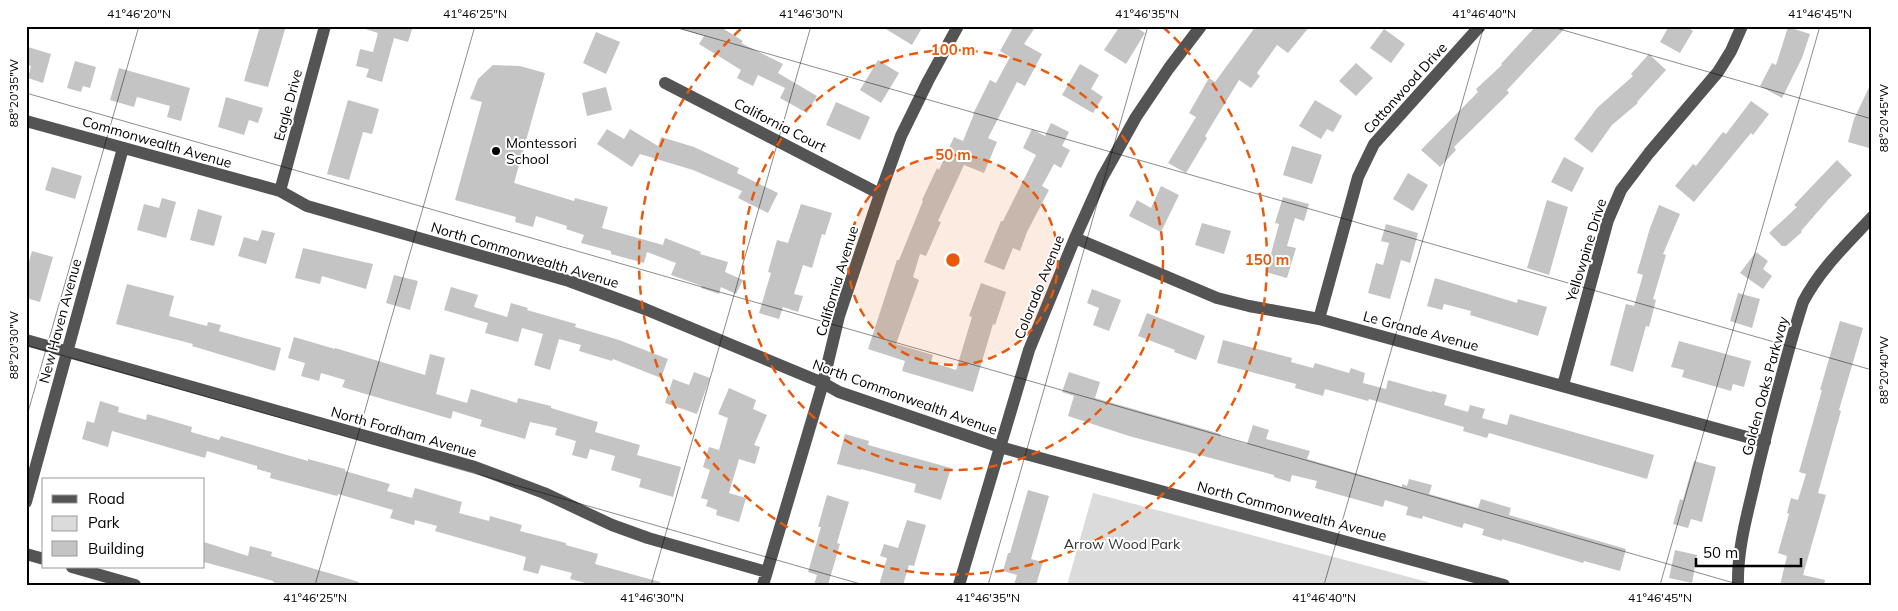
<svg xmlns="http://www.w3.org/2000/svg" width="1898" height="611" viewBox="0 0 1898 611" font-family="Mulish,sans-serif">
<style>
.green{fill:#dbdbdb}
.building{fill:#c4c4c4}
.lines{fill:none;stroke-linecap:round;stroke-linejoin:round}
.minor{stroke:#545454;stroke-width:12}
.ticks{fill:none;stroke:#000;stroke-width:1;stroke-opacity:0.45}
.ring{fill:none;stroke:#e8590c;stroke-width:2.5;stroke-dasharray:9 6}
.poi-dot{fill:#000;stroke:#fff;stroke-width:2}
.labels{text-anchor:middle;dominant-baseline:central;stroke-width:4;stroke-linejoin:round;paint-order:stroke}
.street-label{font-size:14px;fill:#000;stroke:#fff}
.poi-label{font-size:14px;fill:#000;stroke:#fff;text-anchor:start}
.park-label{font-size:14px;fill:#323232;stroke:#fff}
.centre{fill:#e8590c;stroke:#fff;stroke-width:2.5}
.ring-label{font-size:15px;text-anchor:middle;font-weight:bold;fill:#e8590c;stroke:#fff;stroke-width:4;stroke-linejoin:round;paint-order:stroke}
.neatline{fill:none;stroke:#000;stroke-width:2}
.ticks-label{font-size:12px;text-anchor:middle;fill:#000}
</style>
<rect width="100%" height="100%" fill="#fff"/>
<path class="green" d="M1093,493L1439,585H1067Z"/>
<path class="building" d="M260,26H286L268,87L244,81Z
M365,26H413L408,42L394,38L382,82L366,77L369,69L356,66L360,49L373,52L378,33L365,29Z
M681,26H719L743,41L741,43L783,64L778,73L817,96L807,113L780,98L785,88L758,75L753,86L737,78L741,70L699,44L704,36L680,29Z
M881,26H923L912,45Z
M1014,26H1036L1024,44L1042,54L1025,86L1017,82L988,138L997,142L984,173L964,165L938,221L941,222L926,256L920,254L913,277L919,280L896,344L933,355L931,362L956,370L972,317L969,316L981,283L1006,292L995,325L993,324L973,392L902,371L905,361L868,349L897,260H899L923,201L922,200L937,168L939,170L954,137L963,141L974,114H973L990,80L996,83L1010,57L1000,51Z
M1120,26H1134L1145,33L1126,64L1104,50Z
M1256,26H1310L1288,53L1277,45L1257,73L1260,76L1251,88L1239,80L1205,136L1207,138L1186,173L1168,163L1196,117L1189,113L1209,78L1215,82Z
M1536,26H1567L1507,90L1509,93L1454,147L1456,150L1440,167L1421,150L1478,92L1476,89L1502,65L1501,64Z
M1669,26H1686L1693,31L1680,53L1660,42Z
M1788,27L1810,34L1802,58L1782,98L1760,86L1772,63L1776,65Z
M1384,29L1405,44L1391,63L1370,48Z
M596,32L620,42L606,74L583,63Z
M28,47L51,54L43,83L28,78L31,66L26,65Z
M1649,54L1666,70L1637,102L1638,103L1612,125L1592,153L1574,139L1597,108L1633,76L1631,74Z
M878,60L899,73L881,103L860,90Z
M75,61L96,67L90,88L83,86L81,92L67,88Z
M1356,63L1373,78L1356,96L1339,81Z
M1080,64L1099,75L1091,89L1103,97L1093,113L1062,95Z
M493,65L520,66L545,73L514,183L574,201L575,198L608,207L602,228L663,245L665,238L701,252L700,254L728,262L725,272L743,280L736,294L721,287L719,294L701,288L702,286L671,275L676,263L647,252L644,263L611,254V251L581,243L584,235L566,229L567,226L536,216L533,227L515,222L516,217L455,200L482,102L470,99L478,79Z
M119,68L190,88L181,121L167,117L170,106L137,97L134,107L110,100Z
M1872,81V139L1869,148L1848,142L1854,119Z
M606,87L612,110L587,116L582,93Z
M226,97L263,108L258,123L249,120L244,135L218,127Z
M348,100L379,109L372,134L363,132L349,180L327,174Z
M1315,100L1342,116L1333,132L1327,129L1321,139L1299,126Z
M1751,101L1769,114L1753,135L1751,133L1694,202L1675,186L1693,164L1696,166L1723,132L1726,134Z
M836,102L870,117L860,140L826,125Z
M1051,123L1069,132L1062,146L1070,150L1061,168L1054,164L1042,186L1049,190L1027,232L1020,251L1013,248L1004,270L984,262L1001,221H1003L1036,155L1023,148L1032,129L1045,136Z
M607,129L624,139L630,129L658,146L661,137L694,147L739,168L737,173L778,193L768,213L738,198L742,191L693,170L640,154L632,167L597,144Z
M1292,146L1322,155L1312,184L1283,175Z
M1564,157L1584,168L1572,192L1551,182Z
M1837,160L1852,175L1828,200L1801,231L1802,232L1786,246H1782L1769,233L1797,207L1794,205Z
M52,167L82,176L75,199L45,190Z
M1408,173L1428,185L1413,211L1393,199Z
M1161,186L1179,195L1161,232L1129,216L1137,200L1151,208Z
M1283,197L1309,204L1304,221L1295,218L1287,246L1296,248L1287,278L1266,272L1279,224L1275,223Z
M162,198L176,202L166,238L137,230L144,204L159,208Z
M1547,200L1568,207L1549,275L1527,268Z
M801,204L832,213L825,235L822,234L812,268L803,265L794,294L803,296L798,312L783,307L779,319L759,313L771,273L768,272L777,240L788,243Z
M1659,205L1680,214L1663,254L1666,255L1653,299L1656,300L1649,327L1646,326L1633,372L1610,365L1626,304L1634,306L1643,275L1637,273L1650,228Z
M198,209L222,216L214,246L190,240Z
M1202,223L1231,231L1224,254L1195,245Z
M1386,224L1418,233L1410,263L1401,260L1390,299L1368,293L1376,263L1383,265L1389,243L1381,241Z
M262,230L275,233L266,264L238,256L244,237L258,241Z
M303,248L373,264L366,289L322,276L320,284L295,278Z
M32,251L53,257L40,302L26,298V271Z
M1756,252L1768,261L1763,269L1772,276L1763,289L1740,273Z
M394,275L418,281L410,310L386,303Z
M1435,278L1517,303L1518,299L1547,307L1538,336L1470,315L1471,311L1444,304L1442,310L1427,306Z
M127,284L174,296L169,316L207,326L208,322L221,325L219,331L281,348L275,371L192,346L193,344L116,324Z
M451,287L478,295L474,307L507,317L511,303L528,308L527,310L576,324L575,327L619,340L668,359L661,378L613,359L612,361L579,351L581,345L559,339L550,370L534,365L543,334L522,328L518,342L485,333L488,323L444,310Z
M1092,289L1121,300L1109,331L1093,325L1099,308L1087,303Z
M1738,293L1760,299L1752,328L1730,321Z
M1147,313L1205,336L1196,360L1174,352L1175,350L1138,336Z
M1840,321L1863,328L1839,410L1841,411L1818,493L1826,495L1803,575L1825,580L1824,585H1780L1787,556L1778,553L1789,514L1787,513L1791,498L1798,500L1806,474L1799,472L1822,390H1820Z
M294,337L335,349V348L425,375L430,354L445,358L436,394L467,403L471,389L517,403L518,398L551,406V408L598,422L595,432L640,445L637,455L681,467L673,497L639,487L641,479L611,470L615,456L590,449L587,459L572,455L576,441L555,435L557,428L530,422L525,439L480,426L482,420L453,411L451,419L342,387L345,380L321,373L319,381L301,376L305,363L288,358Z
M1223,340L1292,358L1291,362L1313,368L1315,363L1349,373L1351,368L1365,373L1363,383L1386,389L1388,380L1431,392L1432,391L1447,395L1444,405L1468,412L1470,405L1485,409L1482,418L1507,425L1510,414L1654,455L1647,479L1489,433L1487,438L1463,431L1464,427L1369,399L1368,401L1325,389L1323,396L1295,388L1296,384L1217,363Z
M1679,341L1751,361L1744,387L1733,384L1731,391L1682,377L1684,370L1671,367Z
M694,372L710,378L697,414L665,403L673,379L689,385Z
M1069,372L1100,382L1095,398L1221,434L1220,436L1247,444L1253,425L1269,430L1266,439L1310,451L1307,459L1402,487V484L1407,486L1409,479L1432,485L1429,494L1478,508L1481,499L1511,508L1509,515L1626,549L1620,571L1584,561L1583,563L1502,539V541L1482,535L1484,529L1464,523L1462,528L1423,516L1422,519L1406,515L1408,507L1385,500L1383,507L1315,488L1317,481L1292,475L1290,482L1274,477V475L1129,436L1068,416L1074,396L1062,392Z
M729,388L756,400L753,409L767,415L754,445L760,447L755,464L739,459L729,493L746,498L739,522L716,515L717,510L706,506L708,500L701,498L710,470L703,467L709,447L719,450L728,418L718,414Z
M100,401L119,407L118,412L146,420L147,414L192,427L191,432L219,440L221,436L308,461V459L345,469V471L390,484L387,491L412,498L415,488L462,502L459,513L489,521L490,516L522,525L520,531L566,543V545L598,554L595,564L660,582V585H593L570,579L572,573L541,565L538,574L523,570L526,557L435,531L437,526L415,520L414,525L390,518L393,510L338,494L337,496L270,478L271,473L257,469V466L207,451L205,458L112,431L108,447L82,439L87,421L94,423Z
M845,434L869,441L868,445L951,468L941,500L914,492L916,484L861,469V470L837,464Z
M1694,461L1716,467L1702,522L1691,519L1688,528L1673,524L1680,499L1683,500Z
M1028,490L1049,496L1031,559L1043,562L1036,585H1014L1017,575L1003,571L1008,553H1010Z
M827,495L849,502L837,543L840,544L828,585H814L817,575L808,572L821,527H818Z
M907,520L926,525L914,566L909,565L903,585H879L887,558L880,556L884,544L898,548Z
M204,542L248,556L250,546L272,552L271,556L359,582L358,585H281L273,582V581L204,562Z
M1675,550L1697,555L1692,583L1669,578Z"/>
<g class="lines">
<path class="minor" d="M665,83L880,194
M26,121L280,191L307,206L569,281L645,309L823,383L839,392L1000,447L1504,585
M280,191L325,26
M1075,238L1217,298L1249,306L1319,319L1765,442
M1319,319L1358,177L1374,144L1480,26
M26,340L475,467L544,493L612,525L648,538L767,572
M1563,385L1608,220L1621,190L1649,153L1718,72L1731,51L1742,26
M26,502L123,148
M26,554L44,559
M72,567L135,585
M763,585L823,383L839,316L880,194L901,136L928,81L958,26
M959,585L1029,350L1075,238L1102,178L1136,117L1169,68L1201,26
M1738,585C1737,546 1749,509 1757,472C1771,415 1785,358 1803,302C1820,269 1847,244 1872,217"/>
</g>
<path class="ticks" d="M671,26L1872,370M1549,26L1872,119M26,93L1741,585M26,345L864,585M26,419L139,26M315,585L475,26M651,585L811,26M988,585L1148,26M1324,585L1484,26M1660,585L1820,26"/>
<circle cx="953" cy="260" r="105" fill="#e8590c" fill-opacity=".12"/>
<g class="ring">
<circle cx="953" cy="260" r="105"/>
<circle cx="953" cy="260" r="210"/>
<path d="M1163 27A314 314 0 1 1 743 27"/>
</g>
<circle class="poi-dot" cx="496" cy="151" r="5"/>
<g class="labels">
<g class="street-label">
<text transform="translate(1405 88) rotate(-48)">Cottonwood Drive</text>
<text transform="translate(288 105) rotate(-75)">Eagle Drive</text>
<text transform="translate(780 125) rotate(27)">California Court</text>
<text transform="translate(157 142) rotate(16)">Commonwealth Avenue</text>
<text transform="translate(1586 250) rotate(-73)">Yellowpine Drive</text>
<text transform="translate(525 255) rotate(17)">North Commonwealth Avenue</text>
<text transform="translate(837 281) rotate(-73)">California Avenue</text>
<text transform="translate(1039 287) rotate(-68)">Colorado Avenue</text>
<text transform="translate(60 321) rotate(-75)">New Haven Avenue</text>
<text transform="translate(1421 331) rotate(15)">Le Grande Avenue</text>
<text transform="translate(1765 386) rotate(-75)">Golden Oaks Parkway</text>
<text transform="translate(905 397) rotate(20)">North Commonwealth Avenue</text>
<text transform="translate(404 432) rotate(16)">North Fordham Avenue</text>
<text transform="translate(1292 511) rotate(15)">North Commonwealth Avenue</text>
</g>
<g class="poi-label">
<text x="506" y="143">Montessori<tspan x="506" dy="16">School</tspan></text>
</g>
<g class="park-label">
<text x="1122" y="544">Arrow Wood Park</text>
</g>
</g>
<circle cx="953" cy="260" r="8" class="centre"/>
<g class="ring-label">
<text x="953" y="55">100 m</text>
<text x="953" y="160">50 m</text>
<text x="1267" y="265">150 m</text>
</g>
<rect width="1898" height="611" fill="none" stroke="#ffffff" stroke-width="55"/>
<rect x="42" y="478" width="162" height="90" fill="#ffffff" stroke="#999999"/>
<rect x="52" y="495" width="25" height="8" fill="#545454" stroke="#999999"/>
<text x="88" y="504" font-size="15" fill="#000000">Road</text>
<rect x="52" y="516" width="25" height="15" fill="#dbdbdb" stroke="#999999"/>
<text x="88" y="528" font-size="15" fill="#000000">Park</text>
<rect x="52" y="541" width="25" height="15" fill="#c4c4c4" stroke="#999999"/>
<text x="88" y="554" font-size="15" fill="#000000">Building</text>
<path d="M1696 558v8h105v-8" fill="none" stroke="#000000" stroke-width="2.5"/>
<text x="1703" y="558" font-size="15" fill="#000000" stroke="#ffffff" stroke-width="4" paint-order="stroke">50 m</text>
<rect x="28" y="28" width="1842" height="556" class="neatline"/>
<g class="ticks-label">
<text x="139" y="18">41°46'20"N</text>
<text x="475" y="18">41°46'25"N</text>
<text x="811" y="18">41°46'30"N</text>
<text x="1147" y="18">41°46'35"N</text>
<text x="1484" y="18">41°46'40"N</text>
<text x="1820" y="18">41°46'45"N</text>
<text transform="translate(14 93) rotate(-90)" y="4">88°20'35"W</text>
<text transform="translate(1884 118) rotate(-90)" y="4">88°20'45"W</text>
<text transform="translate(14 345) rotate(-90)" y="4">88°20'30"W</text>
<text transform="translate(1884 370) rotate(-90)" y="4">88°20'40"W</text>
<text x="315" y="602">41°46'25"N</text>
<text x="652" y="602">41°46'30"N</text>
<text x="988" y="602">41°46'35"N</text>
<text x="1324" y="602">41°46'40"N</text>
<text x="1660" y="602">41°46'45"N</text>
</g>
</svg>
